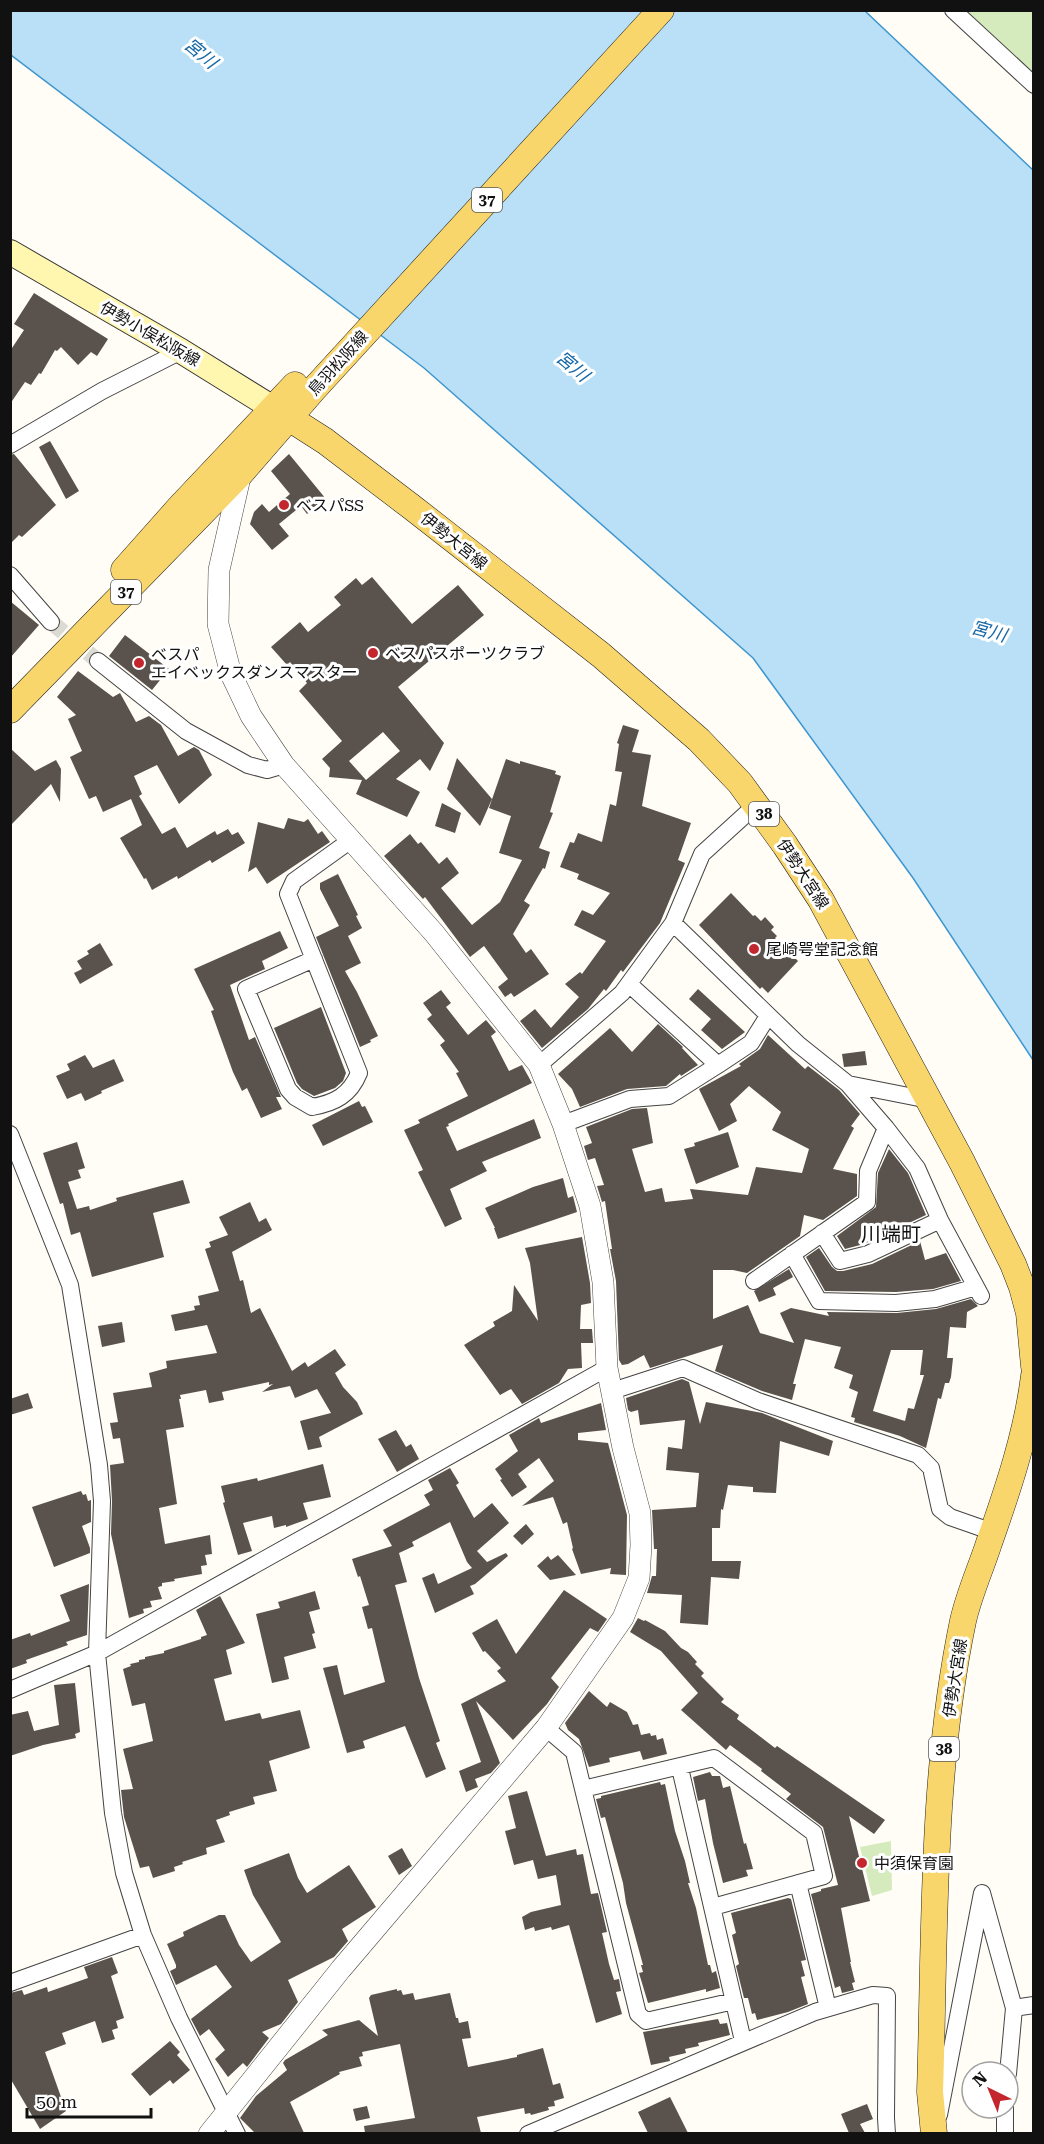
<svg xmlns="http://www.w3.org/2000/svg" width="1044" height="2144" viewBox="0 0 1044 2144" font-family="'Roboto Serif','Noto Sans JP',serif">
<style>
.green{fill:#d5ebbd}
.water{fill:#b9e0f7;stroke:#3f96cf;stroke-width:1.5}
.building{fill:#5a524d;fill-rule:evenodd}
.lines{fill:none;stroke-linecap:round;stroke-linejoin:round}
.minor-tunnel{stroke:#dbdad3;stroke-width:16;stroke-dasharray:16 8;stroke-linecap:butt}
.minor-casing{stroke:#444;stroke-width:18}
.tertiary-casing{stroke:#444;stroke-width:22}
.secondary-casing{stroke:#333;stroke-width:26}
.primary-casing{stroke:#222;stroke-width:27}
.minor{stroke:#fff;stroke-width:16}
.tertiary{stroke:#fff;stroke-width:21}
.secondary{stroke:#fff6b0;stroke-width:24}
.primary{stroke:#f9d66b;stroke-width:26}
.poi-dot{fill:#c4262e;stroke:#fff;stroke-width:2}
.labels{text-anchor:middle;dominant-baseline:central;stroke-width:6;stroke-linejoin:round;paint-order:stroke}
.shield{fill:#fff;stroke:#585858;stroke-width:1.5}
.shield-label{font-size:15px;font-weight:bold;fill:#111}
.street-label{font-size:16px;fill:#111;stroke:#fff}
.poi-label{font-size:16px;fill:#111;stroke:#fff;text-anchor:start}
.water-label{font-size:18px;font-style:italic;fill:#1768a6;stroke:#fff}
.quarter-label{font-size:20px;fill:#111;stroke:#fff}
</style>
<rect width="100%" height="100%" fill="#fffdf5"/>
<path class="green" d="M945,11H1033V95Z
M891,1841L892,1890L872,1896L860,1847Z"/>
<path class="water" d="M10,11H865L1033,170V1060L913,878L753,658L424,368L11,55Z"/>
<path class="building" d="M34,293L108,339L97,356L91,352L78,365L61,347L57,351L55,350L41,374L39,373L31,385L25,382L10,404V351L24,330L14,324Z
M50,441L79,491L66,499L39,447Z
M14,454L56,505L22,537L19,535L10,544V455Z
M289,454L326,499L307,514L301,506L279,524L289,536L272,550L250,524L254,512L262,504L269,512L290,494L271,471Z
M372,577L412,624L458,585L484,615L398,687L444,743L430,771L420,759L396,779L420,792L407,817L356,794L362,780L329,777L330,768L322,759L342,741L299,691L307,683L290,662L287,665L271,647L300,622L308,632L341,605L334,597L356,578L362,585ZM383,732L400,751L366,780L349,761Z
M10,601L39,625L10,658Z
M125,635L169,669L152,690L109,656Z
M78,671L113,697L120,693L136,722L149,716L161,725L178,756L194,747L199,750L212,775L179,804L157,765L134,776L142,794L139,796L162,834L175,827L187,848L215,831L217,835L228,829L232,835L238,832L245,843L212,863L210,860L178,879L177,876L152,890L146,878L144,879L120,838L142,825L131,799L103,812L96,796L89,799L70,757L82,751L68,719L76,715L57,697Z
M623,725L639,730L632,752L651,755L642,806L691,823L678,860L685,863L660,923L623,972L621,970L606,991L604,989L588,1009L542,1048L520,1021L535,1009L551,1028L579,997L565,984L580,972L582,974L606,941L574,925L582,910L593,915L610,893L577,879L579,874L560,867L570,842L574,843L578,833L602,842L610,804L616,806L622,772L615,771L619,744L617,743Z
M10,748L35,771L56,760L61,769L60,802L51,784L10,826Z
M457,758L492,799L480,826L447,789Z
M506,759L520,764V761L556,771L555,774L561,776L550,812L553,813L539,848L550,852L545,869L543,868L524,901L530,905L513,934L526,953L531,949L549,974L514,997L511,993L505,997L498,987L508,979L484,946L470,957L425,897L423,899L384,856L410,834L418,844L421,842L439,864L447,857L459,873L441,888L472,925L500,902L522,860L499,853L511,816L489,808Z
M442,803L461,813L455,833L435,826Z
M288,818L304,822L308,819L318,834L322,831L330,842L267,884L256,867L248,872L258,822L284,829Z
M338,874L358,915L356,916L362,928L348,936L361,963L345,971L357,992L378,1036L370,1040L371,1042L360,1047L316,937L339,926L320,889V883Z
M731,893L753,916L755,915L761,921L765,917L774,927L771,930L777,936L775,938L798,961L768,993L762,987L760,989L699,925Z
M280,931L288,948L262,961L265,969L230,985L249,1040L255,1037L281,1097H276L282,1109L261,1118L247,1088L242,1091L233,1072L211,1011L214,1010L194,969Z
M100,943L113,965L80,984L74,973L82,969L77,961L89,954L87,951Z
M698,989L745,1032L722,1049L701,1030L711,1019L689,999Z
M441,990L451,1003L446,1007L468,1035L486,1020L496,1032L491,1036L509,1071L522,1065L532,1083L448,1124L449,1126L446,1127L457,1151L534,1119L541,1138L482,1162L487,1171L450,1189L462,1219L445,1227L418,1172L423,1170L404,1130L420,1123L418,1120L468,1096L456,1073L459,1072L440,1045L445,1041L427,1019L432,1015L423,1003Z
M321,1007L346,1073L343,1081L335,1088L314,1096L302,1089L297,1083L274,1028Z
M658,1024L683,1047L682,1048L698,1065L681,1076L680,1074L666,1086L627,1089L580,1107L572,1089L558,1074L610,1028L632,1052Z
M768,1035L805,1069L808,1066L839,1090L860,1114L851,1126L854,1128L833,1169L857,1174V1196L823,1220L804,1215L800,1236L747,1273L733,1270H713V1319L748,1305L760,1333L794,1343L780,1313L791,1308L829,1316L827,1312L897,1313L936,1309L971,1299L978,1306L967,1312L966,1328L950,1327L947,1358H953L951,1377L949,1383H945L941,1399L938,1398L926,1448L900,1436L854,1422L855,1418L851,1417L858,1392L849,1388L853,1375L834,1368L841,1347L805,1339L793,1384H796L792,1400L762,1391L715,1371L723,1345L650,1368L644,1355L628,1364L622,1365L619,1360L616,1281L610,1249H612L605,1201L602,1202L597,1186L604,1185L595,1158L588,1160L584,1146L592,1143L586,1127L632,1109L647,1108L653,1143L632,1149L645,1192L662,1188L665,1202L693,1199L690,1189L748,1195L756,1167L802,1173L809,1149L772,1130L781,1112L749,1086L730,1104L737,1121L719,1131L699,1089L741,1066L739,1064L760,1049ZM891,1350H923L920,1375H924L914,1409L908,1408L905,1421L873,1411Z
M865,1051L867,1065L844,1067L842,1054Z
M85,1055L93,1068L114,1059L124,1081L101,1091L102,1093L85,1101L81,1093L67,1099L56,1076L70,1070L67,1064Z
M359,1101L362,1107L365,1106L373,1122L323,1146L312,1125Z
M728,1132L739,1167L696,1184L684,1149L695,1146L694,1143Z
M77,1142L85,1168L78,1170L81,1178L68,1182L77,1209L89,1206L90,1210L117,1201L116,1198L183,1180L190,1203L153,1213L164,1257L92,1277L80,1232L71,1235L63,1203L60,1204L43,1153Z
M889,1149L908,1173L926,1215L864,1244L845,1249L837,1236L876,1207L878,1173Z
M563,1178L568,1198L573,1196L577,1212L498,1239L494,1228H495L485,1208L533,1187Z
M250,1202L259,1222L266,1218L272,1230L232,1252L240,1281L243,1280L251,1313L260,1308L292,1371L305,1362L308,1367L335,1349L346,1365L335,1373L343,1387L357,1402L363,1414L319,1437L322,1447L308,1450L300,1421L331,1413L317,1389L295,1398L290,1386L262,1392L273,1384L269,1385V1382L222,1392L224,1400L209,1403L206,1390L180,1395L181,1399H179L184,1427L166,1430L177,1504L159,1508L165,1544L210,1535L212,1554L205,1555L207,1565L201,1566L202,1574L174,1579L175,1581L162,1583V1586L158,1587L162,1599L150,1601L152,1607L143,1609L144,1613L129,1618L111,1534L112,1501L110,1465L124,1463L120,1438L113,1439L110,1423L118,1422L113,1393L152,1387L149,1373L167,1368L166,1361L217,1353L207,1325L175,1331L171,1315L195,1310L194,1306L200,1305L198,1296L219,1291L205,1249L211,1247L209,1242L228,1235L219,1217Z
M582,1237L590,1283L591,1303L581,1305L580,1329H592L593,1342V1343H581L582,1368L568,1369L559,1383L522,1404L511,1389L500,1395L464,1345L495,1326L493,1322L512,1311L514,1285L538,1321L530,1263L525,1248Z
M920,1241L925,1260L946,1253L961,1281L933,1289L896,1292L825,1291L806,1257L819,1248L832,1267L837,1271H843L872,1264Z
M789,1269L793,1277L773,1288L776,1295L759,1302L754,1291Z
M122,1322L125,1342L102,1347L98,1326Z
M682,1379L689,1382L700,1424L706,1402L762,1413L833,1441L829,1456L780,1441L776,1493L753,1492V1487L728,1485L723,1510L721,1509L720,1528H712V1561H741L739,1579L711,1577L708,1625L680,1623L682,1595L647,1593L652,1576H656L657,1549H654L652,1510L696,1507L699,1473L666,1470L668,1447L682,1449L685,1420L640,1425L638,1410L631,1412L628,1410L626,1398Z
M28,1393L33,1408L10,1415V1399Z
M601,1403L606,1430L578,1433V1440L608,1443L627,1515L626,1575L610,1574L611,1568L581,1574L572,1549L573,1548L567,1522L563,1524L553,1497L522,1506L554,1481L539,1458L518,1474L527,1487L512,1497L500,1480L502,1479L495,1469L518,1451L509,1435L539,1418L541,1423Z
M396,1430L406,1447L411,1444L419,1459L397,1472L378,1439Z
M323,1464L331,1497L303,1503L308,1519L286,1527V1525L274,1528L272,1516L243,1523L252,1551L238,1555L223,1503L225,1502L221,1486L257,1478L258,1481Z
M450,1468L459,1483L456,1485L474,1518L492,1503L509,1523L477,1551L487,1562L506,1553L508,1556L475,1584L470,1586L474,1594L435,1613L422,1578L434,1573L438,1584L472,1568L467,1562L450,1522L412,1542L414,1546L399,1553L407,1582L395,1585L419,1678L440,1741L436,1743L446,1769L426,1778L405,1726L363,1741L365,1748L347,1753L323,1668L337,1665L344,1695L385,1682L372,1628L368,1629L362,1607L369,1605L360,1576L358,1577L352,1559L392,1546L383,1530L430,1505L424,1495L433,1490L428,1480Z
M81,1491L83,1495L86,1494L88,1501L91,1500V1522L82,1526L90,1548V1553L54,1567L32,1507Z
M526,1524L534,1534L522,1545L513,1536Z
M558,1555L576,1575L550,1580L537,1566L548,1556L551,1560Z
M89,1584L87,1635L66,1642L68,1645L26,1660L27,1663L10,1669V1640L30,1633L31,1636L70,1621L60,1595Z
M564,1590L607,1619L598,1632L590,1628L551,1678L559,1687L547,1704L513,1740L476,1701L500,1763L491,1773L475,1779L478,1787L466,1792L459,1771L481,1762L461,1704L506,1681L497,1671L501,1668L485,1651L483,1652L472,1633L497,1619L516,1654Z
M315,1591L320,1609L309,1612L315,1633L312,1634L316,1648L284,1657L289,1679L272,1683L256,1614L280,1608L278,1602Z
M220,1596L245,1643L226,1650L232,1674L214,1679L225,1721L260,1713L262,1719L300,1710L310,1748L269,1761L277,1791L253,1797L255,1804L229,1812L230,1815L216,1820L225,1842L206,1848L207,1854L182,1862L183,1864L174,1867L175,1871L153,1878L149,1866L140,1868L124,1817L121,1790L133,1789L123,1749L153,1741L145,1703L132,1706L123,1669L131,1666L130,1664L139,1662V1660L145,1659V1657L164,1653V1651L201,1639V1637L207,1635L196,1610Z
M638,1618L644,1621L645,1620L665,1631L681,1648L688,1652L697,1662L695,1664L704,1673L701,1676L724,1699L721,1702L739,1715L737,1719L775,1748L777,1746L885,1820L874,1834L849,1816L870,1901L841,1908L851,1962H850L855,1982L852,1983L854,1990L842,1993L840,1986L835,1988L811,1894L821,1891V1889L838,1885L823,1827L786,1799L791,1794L761,1771L762,1769L730,1745L726,1750L681,1710L698,1693L661,1651L630,1632Z
M75,1683L80,1732L75,1734L76,1738L43,1745L10,1756V1715L28,1711L34,1731L59,1725L54,1685Z
M589,1691L607,1707L610,1702L627,1712L633,1725L638,1724L641,1735L650,1733L651,1736L656,1735L657,1740L663,1738L667,1754L643,1760L640,1751L609,1758L610,1762L589,1767L579,1739L568,1730L565,1723Z
M710,1772L712,1776H720L723,1788L730,1786L744,1844L746,1843L753,1869L746,1870L748,1876L723,1883L713,1843L705,1799L698,1801L693,1777Z
M660,1782L661,1785L665,1784L675,1831L685,1861L690,1883H688L696,1908L708,1965H710L712,1973L716,1971L720,1988L706,1992V1989L648,2003L639,1973L643,1972L641,1965H643L626,1903L623,1883L605,1817L601,1818L596,1799L601,1798V1796Z
M527,1791L546,1856L576,1849L577,1855L583,1854L591,1894L598,1893L607,1932L602,1933L609,1964L614,1980L619,1979L621,1991L616,1992L622,2014L596,2023L569,1925L552,1930L551,1927L535,1931L534,1927L525,1930L522,1917L531,1912L561,1905L556,1875L538,1879L533,1860L514,1865L505,1831L516,1828L508,1796Z
M402,1848L412,1866L399,1875L388,1856Z
M289,1853L298,1878L307,1893L349,1865L376,1907L342,1929L348,1941L334,1957L288,1980L298,2002L281,2024L262,2032L269,2038L247,2067L243,2063L228,2077L215,2059L225,2050L209,2029L200,2036L191,2019L232,1987L216,1965L176,1985L170,1971L176,1968V1965L167,1944L184,1936L183,1932L219,1915H225L239,1945L251,1962L281,1942L253,1895L244,1870Z
M788,1898L791,1899L806,1960L801,1961L805,1976L801,1977L808,2004L788,2012L757,2020L755,2013L752,2014L748,1998H744L736,1966L739,1964L732,1935L736,1933L731,1913Z
M112,1957L118,1973L111,1976L124,2018L116,2021L118,2028L112,2030L115,2039L102,2043L95,2021L62,2033L66,2044L45,2052L66,2111L40,2129L10,2078V1993L22,1990L24,1995L47,1987L48,1992L88,1978L84,1967Z
M397,1989V1991L401,1990L403,1995L413,1993L415,2000L450,1993L456,2018H458L459,2023L468,2021L471,2038L462,2039L468,2067L517,2057V2055L543,2048L553,2085L560,2083L564,2098L554,2101L555,2106L548,2107L549,2110L531,2115L530,2113L525,2114L524,2108L477,2117L481,2133H365L364,2126L415,2118L400,2044L362,2052L363,2056L359,2057L362,2066L339,2072L340,2074L290,2102L304,2133H255L240,2118L256,2096L287,2070L283,2063L285,2060L328,2035L322,2030L359,2020L378,2036L369,1998L371,1995Z
M718,2019L720,2024L727,2023L730,2035L698,2043L699,2046L685,2049L686,2053L669,2057L670,2061L651,2065L643,2032Z
M170,2041L180,2052L177,2055L190,2070L173,2084L170,2080L150,2096L131,2074Z
M670,2097L688,2133H648L638,2112Z
M867,2104L873,2119L860,2124L865,2133H849L841,2114Z
M367,2106L370,2118L356,2121L353,2109Z"/>
<g class="lines">
<path class="minor-tunnel" d="M51,622L98,661"/>
<g class="minor-casing">
<path id="minor" d="M953,10L1034,85
M10,445L102,391L181,351
M10,575L51,622
M98,661L186,731L248,765L267,770L284,765
M673,923L798,1044L848,1084L929,1100
M314,959L246,989L288,1089L295,1097L312,1107C335,1103 350,1095 359,1073L288,894L294,881L351,840
M629,984L718,1065L751,1043L768,1016
M539,1065L622,993L673,923L702,854L757,804
M848,1084L886,1128L917,1168L940,1220L981,1296
M563,1124L630,1099L669,1096L718,1065
M10,1134L70,1285L99,1465L102,1501L97,1653L113,1813L124,1873L143,1935L179,2018L237,2134
M822,1233L840,1261L868,1254L940,1220
M792,1254L819,1301L896,1303L935,1299L976,1287
M754,1281L867,1202L868,1171L886,1128
M612,1391L683,1368L758,1401L918,1455L931,1468L940,1509L950,1517L993,1532
M10,1690L97,1653L607,1368
M546,1728L574,1752L638,2014L646,2021L734,2001
M680,1768L743,2041
M583,1789L714,1758L814,1833L824,1876L713,1907
M798,1883L828,2008
M10,1983L143,1935
M1014,2008L1034,2005
M939,2115L982,1893L1014,2008L1008,2074
M528,2134L815,2012L873,1995L887,1996L886,2118L887,2134
M1005,2134V2108"/>
</g>
<g class="tertiary-casing">
<path id="tertiary" d="M209,2134L341,1969L546,1728L623,1618L639,1578L641,1545L640,1513L623,1448L607,1368L603,1282L590,1206L563,1124L539,1065L434,933L284,765L251,716L231,674L218,624L219,570L241,473"/>
</g>
<g class="secondary-casing">
<path id="secondary" d="M10,252L181,351L289,418"/>
</g>
<g class="primary-casing">
<path id="primary" d="M289,418L325,441L413,508L601,655L699,740L740,783L785,845L821,900L962,1162L1013,1264L1022,1287L1029,1313L1034,1366
M124,570L179,508L295,385
M10,710L241,473L314,389L661,10
M934,2134L930,2092C935,1936 931,1774 963,1621C969,1594 981,1568 989,1543C1008,1489 1027,1433 1034,1376"/>
</g>
<use href="#minor" class="minor"/>
<use href="#tertiary" class="tertiary"/>
<use href="#secondary" class="secondary"/>
<use href="#primary" class="primary"/>
</g>
<g class="poi-dot">
<circle cx="284" cy="505" r="6"/>
<circle cx="373" cy="653" r="6"/>
<circle cx="139" cy="663" r="6"/>
<circle cx="754" cy="949" r="6"/>
<circle cx="862" cy="1863" r="6"/>
</g>
<g class="labels">
<g class="shield">
<rect x="472" y="188" width="30" height="24" rx="4.5"/>
<rect x="111" y="580" width="30" height="24" rx="4.5"/>
<rect x="749" y="802" width="30" height="24" rx="4.5"/>
<rect x="929" y="1737" width="30" height="24" rx="4.5"/>
</g>
<g class="shield-label">
<text x="487" y="200">37</text>
<text x="126" y="592">37</text>
<text x="764" y="814">38</text>
<text x="944" y="1749">38</text>
</g>
<g class="street-label">
<text transform="translate(150 334) rotate(30)">伊勢小俣松阪線</text>
<text transform="translate(338 363) rotate(-48)">鳥羽松阪線</text>
<text transform="translate(454 541) rotate(39)">伊勢大宮線</text>
<text transform="translate(803 874) rotate(57)">伊勢大宮線</text>
<text transform="translate(955 1678) rotate(-81)">伊勢大宮線</text>
</g>
<g class="poi-label">
<text x="296" y="505">ベスパSS</text>
<text x="385" y="653">ベスパスポーツクラブ</text>
<text x="151" y="654">ベスパ<tspan x="151" dy="18">エイベックスダンスマスター</tspan></text>
<text x="766" y="949">尾崎咢堂記念館</text>
<text x="874" y="1863">中須保育園</text>
</g>
<g class="water-label">
<text transform="translate(201 53) rotate(40)">宮川</text>
<text transform="translate(573 366) rotate(40)">宮川</text>
<text transform="translate(989 631) rotate(15)">宮川</text>
</g>
<g class="quarter-label">
<text x="891" y="1234">川端町</text>
</g>
</g>
<rect width="1044" height="2144" fill="none" stroke="#111111" stroke-width="24"/>
<g transform="translate(990 2090) rotate(317)"><circle r="28" fill="#ffffff" stroke="#a0a0a0" stroke-width="1.5"/>
<path d="M0-4.5L10 22L0 15L-10 22Z" fill="#c4262e"/>
<text y="-9" font-size="16" font-weight="bold" text-anchor="middle" fill="#111111">N</text>
</g>
<path d="M27 2108v9h124v-9" fill="none" stroke="#111111" stroke-width="3"/>
<text x="36" y="2108" font-size="18" fill="#111111" stroke="#ffffff" stroke-width="4.5" paint-order="stroke">50 m</text>
</svg>
